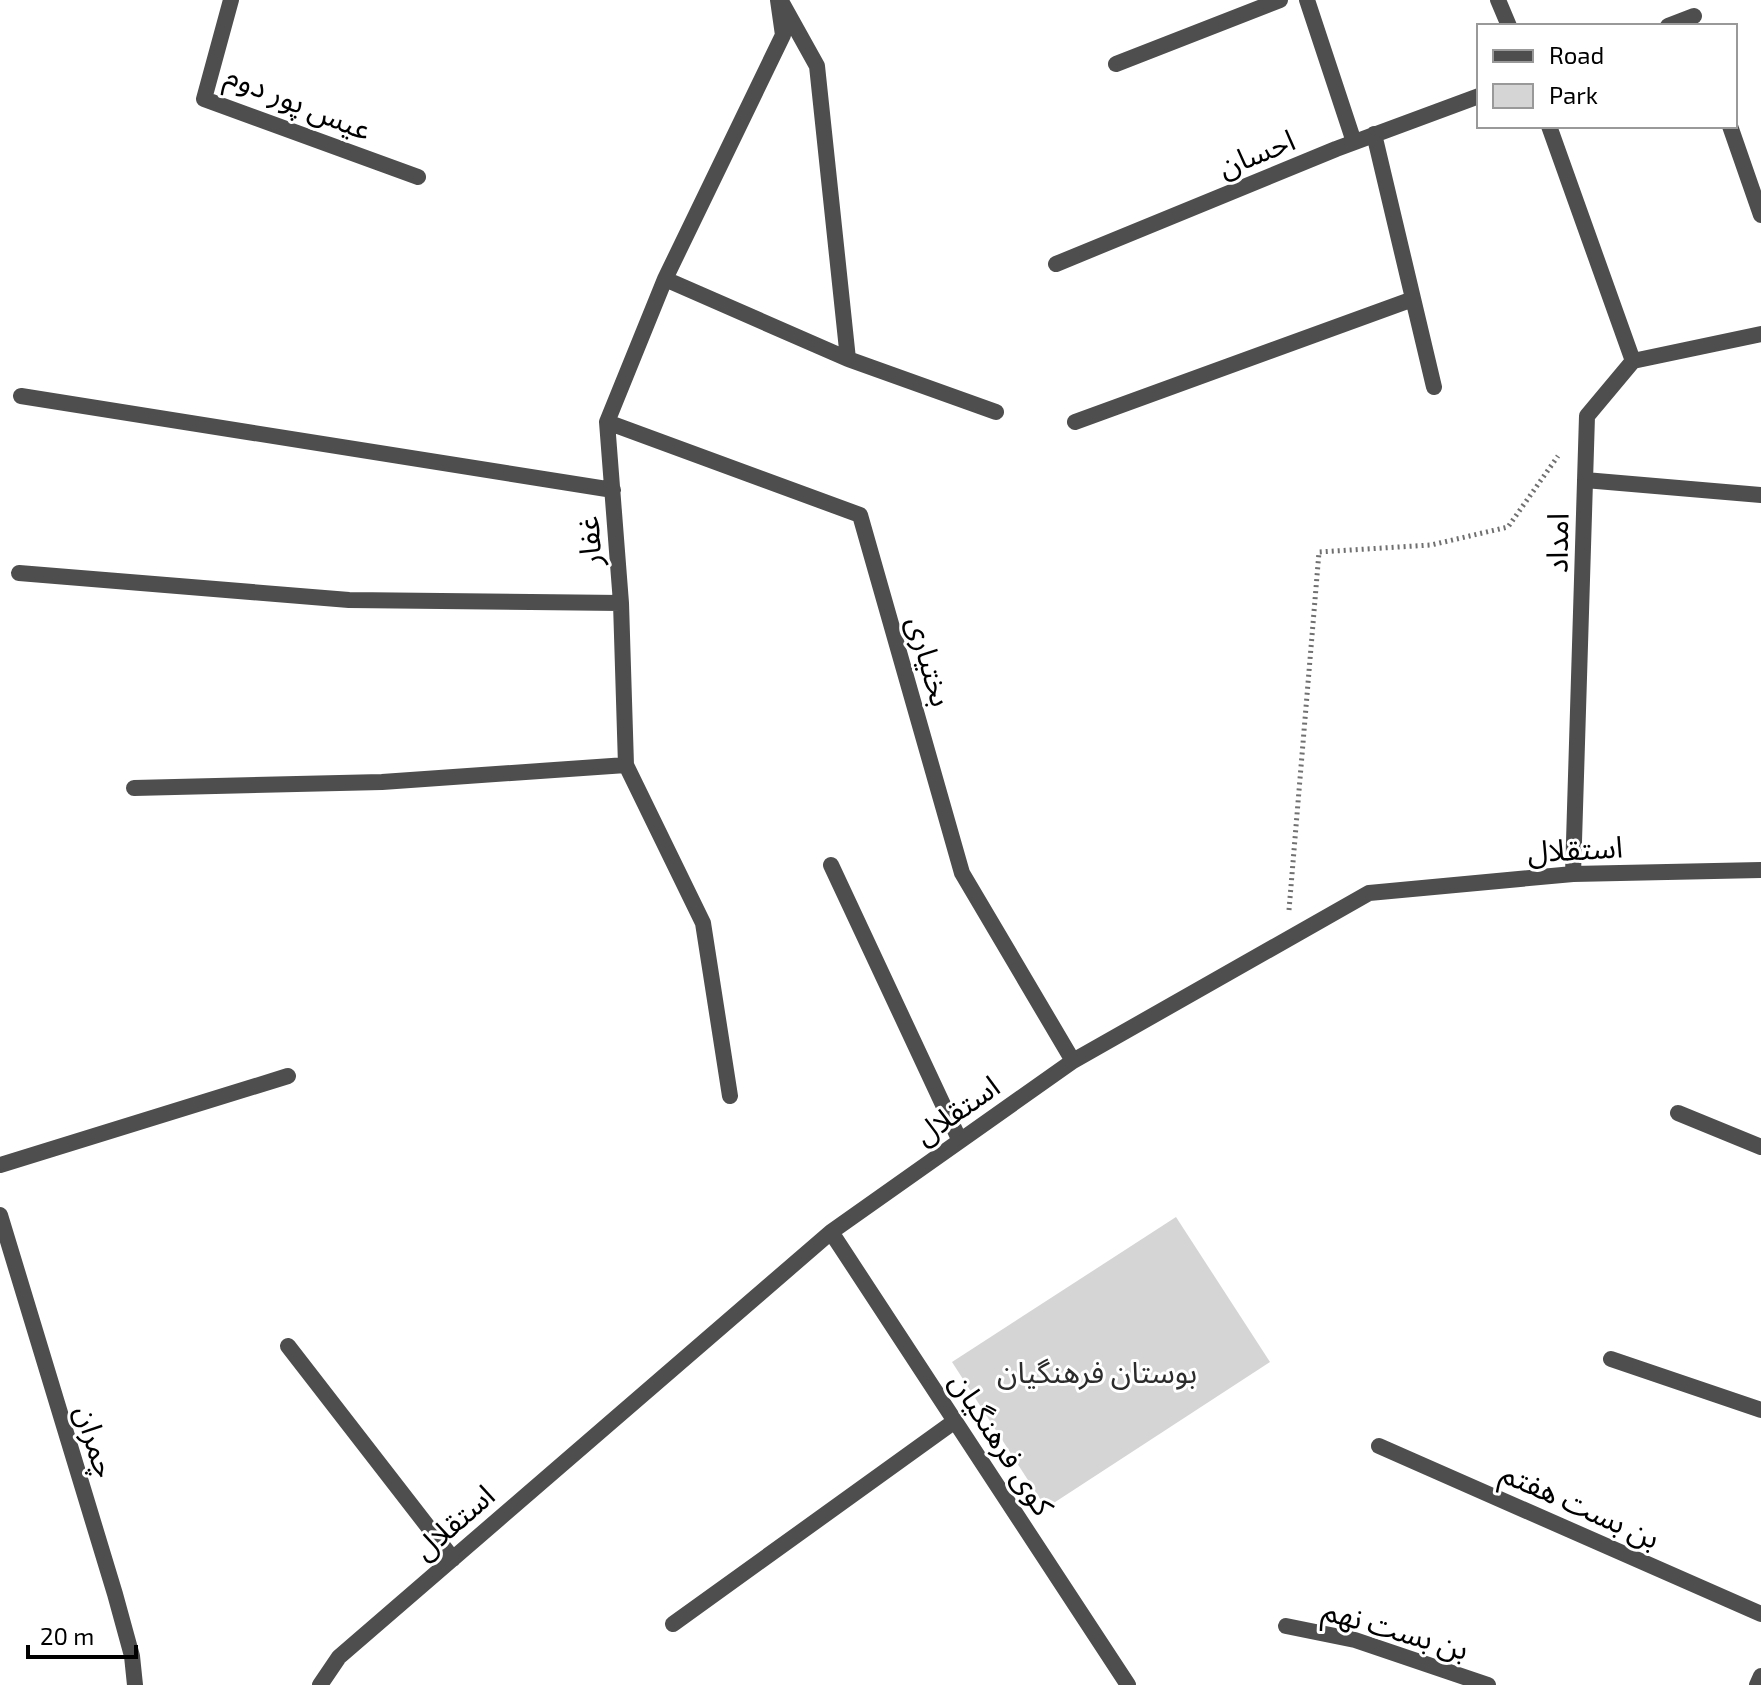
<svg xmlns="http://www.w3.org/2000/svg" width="1761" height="1685" viewBox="0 0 1761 1685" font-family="'Exo 2','Noto Sans Arabic',sans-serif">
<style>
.green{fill:#d5d5d5}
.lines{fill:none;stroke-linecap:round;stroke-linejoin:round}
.path{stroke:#707070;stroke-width:5;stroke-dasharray:2 4;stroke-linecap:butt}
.service{stroke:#4e4e4e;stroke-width:16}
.minor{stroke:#4e4e4e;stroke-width:16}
.labels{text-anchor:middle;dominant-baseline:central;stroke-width:6;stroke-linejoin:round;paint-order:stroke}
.street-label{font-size:30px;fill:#000;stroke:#fff}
.park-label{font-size:30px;fill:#2c2c2c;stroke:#fff}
</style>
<rect width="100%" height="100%" fill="#fff"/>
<path class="green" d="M1176,1217L1270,1362L1046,1508L952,1362Z"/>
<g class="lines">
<path class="path" d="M1289,910L1319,552L1431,545L1508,527L1558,456"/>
<path class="service" d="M1678,1113L1761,1147
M1611,1359L1761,1410
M1379,1446L1761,1614
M1286,1626L1355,1640L1488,1685"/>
<path class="minor" d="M231,0L204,99L418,177
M1307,0L1354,142
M1498,0L1509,26
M782,3L817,66L848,359
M1668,26L1694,16
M1116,64L1280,0
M1549,126L1633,361
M1730,126L1761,215
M1374,134L1434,387
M1056,264L1336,149L1479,96
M665,279L848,359L996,412
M21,396L613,490
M607,422L860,515L962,873L1073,1061
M1075,422L1413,299
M1585,480L1761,495
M19,573L349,600L621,603
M134,788L382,782L626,765
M831,865L960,1141
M1573,874L1587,416L1633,361L1761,334
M730,1096L703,923L626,765L621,603L607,422L665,279L783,35L778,0
M0,1165L288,1076
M0,1215L115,1594L132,1656L135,1685
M831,1232L1128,1685
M288,1346L453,1559
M673,1624L955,1421
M320,1685L339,1657L831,1232L1073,1061L1369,893L1573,874L1761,870
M1757,1685L1761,1676"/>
</g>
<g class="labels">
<g class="street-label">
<text transform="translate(299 101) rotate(22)">عیس پور دوم</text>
<text transform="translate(1256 152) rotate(-22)">احسان</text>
<text transform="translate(588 541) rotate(-94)">غفار</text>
<text transform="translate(1556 543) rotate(-89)">امداد</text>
<text transform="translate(931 661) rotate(74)">بختیاری</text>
<text transform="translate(1575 848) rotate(-3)">استقلال</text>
<text transform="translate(956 1109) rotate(-35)">استقلال</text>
<text transform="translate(97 1441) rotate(73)">چمران</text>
<text transform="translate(1003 1443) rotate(57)">کوی فرهنگیان</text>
<text transform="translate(1581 1504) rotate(24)">بن بست هفتم</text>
<text transform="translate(453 1521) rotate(-41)">استقلال</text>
<text transform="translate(1396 1628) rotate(16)">بن بست نهم</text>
</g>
<g class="park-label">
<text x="1097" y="1371">بوستان فرهنگیان</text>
</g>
</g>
<rect x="1477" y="24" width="260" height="104" fill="#ffffff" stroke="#999999" stroke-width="2"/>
<rect x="1493" y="50" width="40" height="12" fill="#4e4e4e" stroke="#999999" stroke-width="2"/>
<text x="1549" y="64" font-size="24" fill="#000000">Road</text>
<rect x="1493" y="84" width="40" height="24" fill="#d5d5d5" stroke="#999999" stroke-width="2"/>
<text x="1549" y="104" font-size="24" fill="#000000">Park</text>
<path d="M28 1645v12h108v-12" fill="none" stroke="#000000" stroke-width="4"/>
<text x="40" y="1645" font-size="24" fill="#000000" stroke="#ffffff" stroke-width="6" paint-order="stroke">20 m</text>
</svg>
